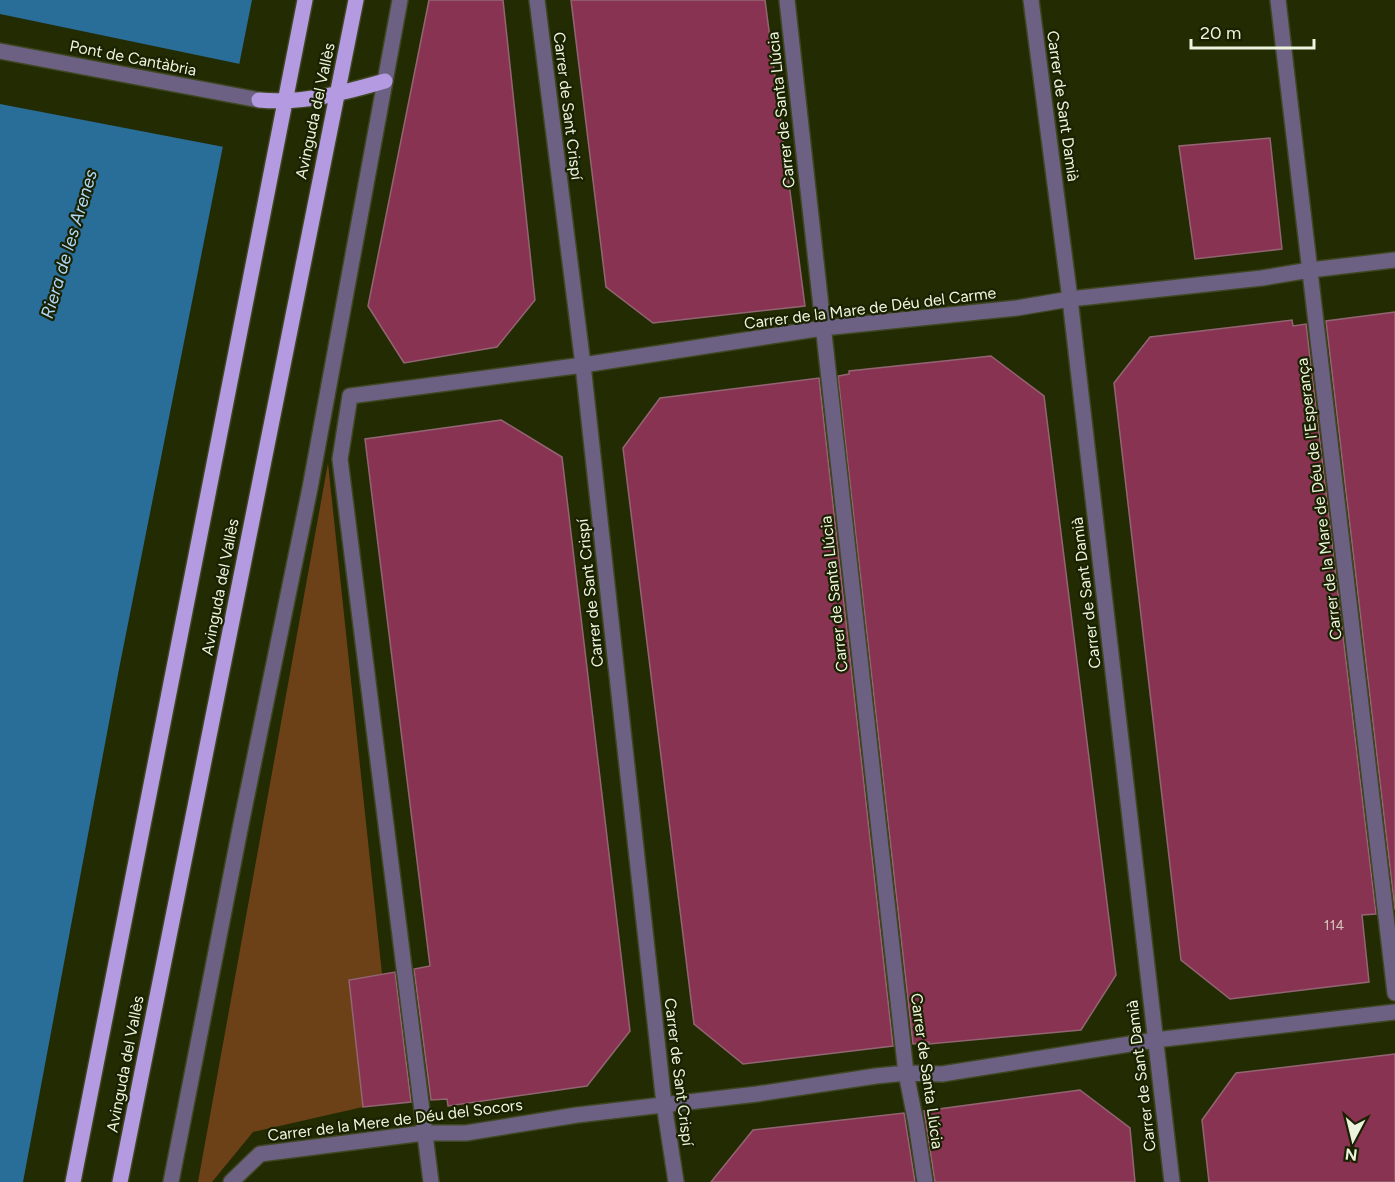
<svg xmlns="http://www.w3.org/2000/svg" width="1395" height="1182" viewBox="0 0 1395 1182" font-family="Figtree,sans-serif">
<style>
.green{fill:#6d4117}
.water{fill:#296d99}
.pier{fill:#232b03}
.building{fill:#893352;stroke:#926572;stroke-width:1.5}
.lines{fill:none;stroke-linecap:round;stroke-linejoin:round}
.minor-casing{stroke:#3f4722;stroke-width:18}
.major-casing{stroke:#3f4722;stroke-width:18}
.minor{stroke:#6d6183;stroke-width:15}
.major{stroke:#b49be1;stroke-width:15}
.labels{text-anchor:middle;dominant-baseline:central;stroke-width:4.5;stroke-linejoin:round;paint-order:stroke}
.number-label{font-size:14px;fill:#d4c4bb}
.street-label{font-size:16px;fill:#edf4de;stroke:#192100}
.water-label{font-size:18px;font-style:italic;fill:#aed7f6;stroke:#192100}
</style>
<rect width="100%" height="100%" fill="#232b03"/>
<path class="green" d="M328,463L382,974L349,980L363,1107L253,1132L212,1182H198Z"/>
<path class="water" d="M0,0H252L119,669L23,1182H0Z"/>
<path class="pier" d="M0,14L240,64L224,147L0,104Z"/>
<path class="building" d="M429,0H503L535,300L497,347L404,363L368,306Z
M571,0H765L805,306L653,323L606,287Z
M1270,138L1282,249L1195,259L1179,146Z
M1395,312V910L1326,321Z
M1292,320L1293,326L1306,324L1376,914L1362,915L1369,982L1230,999L1181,960L1114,383L1150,337Z
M991,356L1044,396L1116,975L1081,1030L929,1044V1042L913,1044L838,376L849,374V371Z
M819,378L893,1046L743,1064L694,1024L623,448L660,398Z
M501,420L562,457L630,1031L587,1086L448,1106L447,1099L431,1100L414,969L430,966L365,439Z
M395,972L411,1102L363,1107L349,980Z
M1395,1054V1182H1209L1202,1120L1236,1073Z
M1080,1090L1130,1128L1135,1182H935L924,1111Z
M904,1113L915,1182H711L753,1130Z"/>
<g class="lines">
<g class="minor-casing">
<path id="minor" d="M537,0L583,365L664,1104L676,1182
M787,0L906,1073L916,1123L925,1182
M1031,0L1070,299L1172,1182
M1278,0L1395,993
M0,51L259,100
M171,1182L241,824L310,488L400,0
M231,1182L260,1154L424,1133H466L577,1115L757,1094L876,1076L906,1073L942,1074L1155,1040L1395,1012
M431,1182L340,459L350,396L583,365L823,328L1017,308L1070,299L1262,278L1310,270L1395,260"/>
</g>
<g class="major-casing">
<path id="major" d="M259,100C303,104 343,93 385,81
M73,1182L305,0
M120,1182L356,0"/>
</g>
<use href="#minor" class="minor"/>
<use href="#major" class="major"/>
</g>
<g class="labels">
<g class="number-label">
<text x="1334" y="925">114</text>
</g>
<g class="street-label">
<text transform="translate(133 58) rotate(11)">Pont de Cantàbria</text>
<text transform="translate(568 106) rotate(83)">Carrer de Sant Crispí</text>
<text transform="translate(1063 106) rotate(82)">Carrer de Sant Damià</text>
<text transform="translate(781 110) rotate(-96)">Carrer de Santa Llúcia</text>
<text transform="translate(315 111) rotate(-78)">Avinguda del Vallès</text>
<text transform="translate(870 308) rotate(-7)">Carrer de la Mare de Déu del Carme</text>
<text transform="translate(1319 499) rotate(-97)">Carrer de la Mare de Déu de l'Esperança</text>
<text transform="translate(220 587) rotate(-79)">Avinguda del Vallès</text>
<text transform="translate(590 593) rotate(-96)">Carrer de Sant Crispí</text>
<text transform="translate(1086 593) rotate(-97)">Carrer de Sant Damià</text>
<text transform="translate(834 594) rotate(-96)">Carrer de Santa Llúcia</text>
<text transform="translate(125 1064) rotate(-79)">Avinguda del Vallès</text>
<text transform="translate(927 1071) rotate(82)">Carrer de Santa Llúcia</text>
<text transform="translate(679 1072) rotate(83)">Carrer de Sant Crispí</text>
<text transform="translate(1141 1076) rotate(-97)">Carrer de Sant Damià</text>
<text transform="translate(395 1120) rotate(-7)">Carrer de la Mere de Déu del Socors</text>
</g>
<g class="water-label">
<text transform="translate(69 244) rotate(-73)">Riera de les Arenes</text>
</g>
</g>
<g transform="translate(1353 1140) rotate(187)" stroke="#192100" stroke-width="4.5" paint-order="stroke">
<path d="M0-4.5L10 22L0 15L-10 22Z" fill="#edf4de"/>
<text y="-9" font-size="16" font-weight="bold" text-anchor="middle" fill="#edf4de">N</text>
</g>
<path d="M1191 39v9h123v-9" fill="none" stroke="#edf4de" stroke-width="3"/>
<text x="1200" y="39" font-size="18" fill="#edf4de" stroke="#192100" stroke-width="4.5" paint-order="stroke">20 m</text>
</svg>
